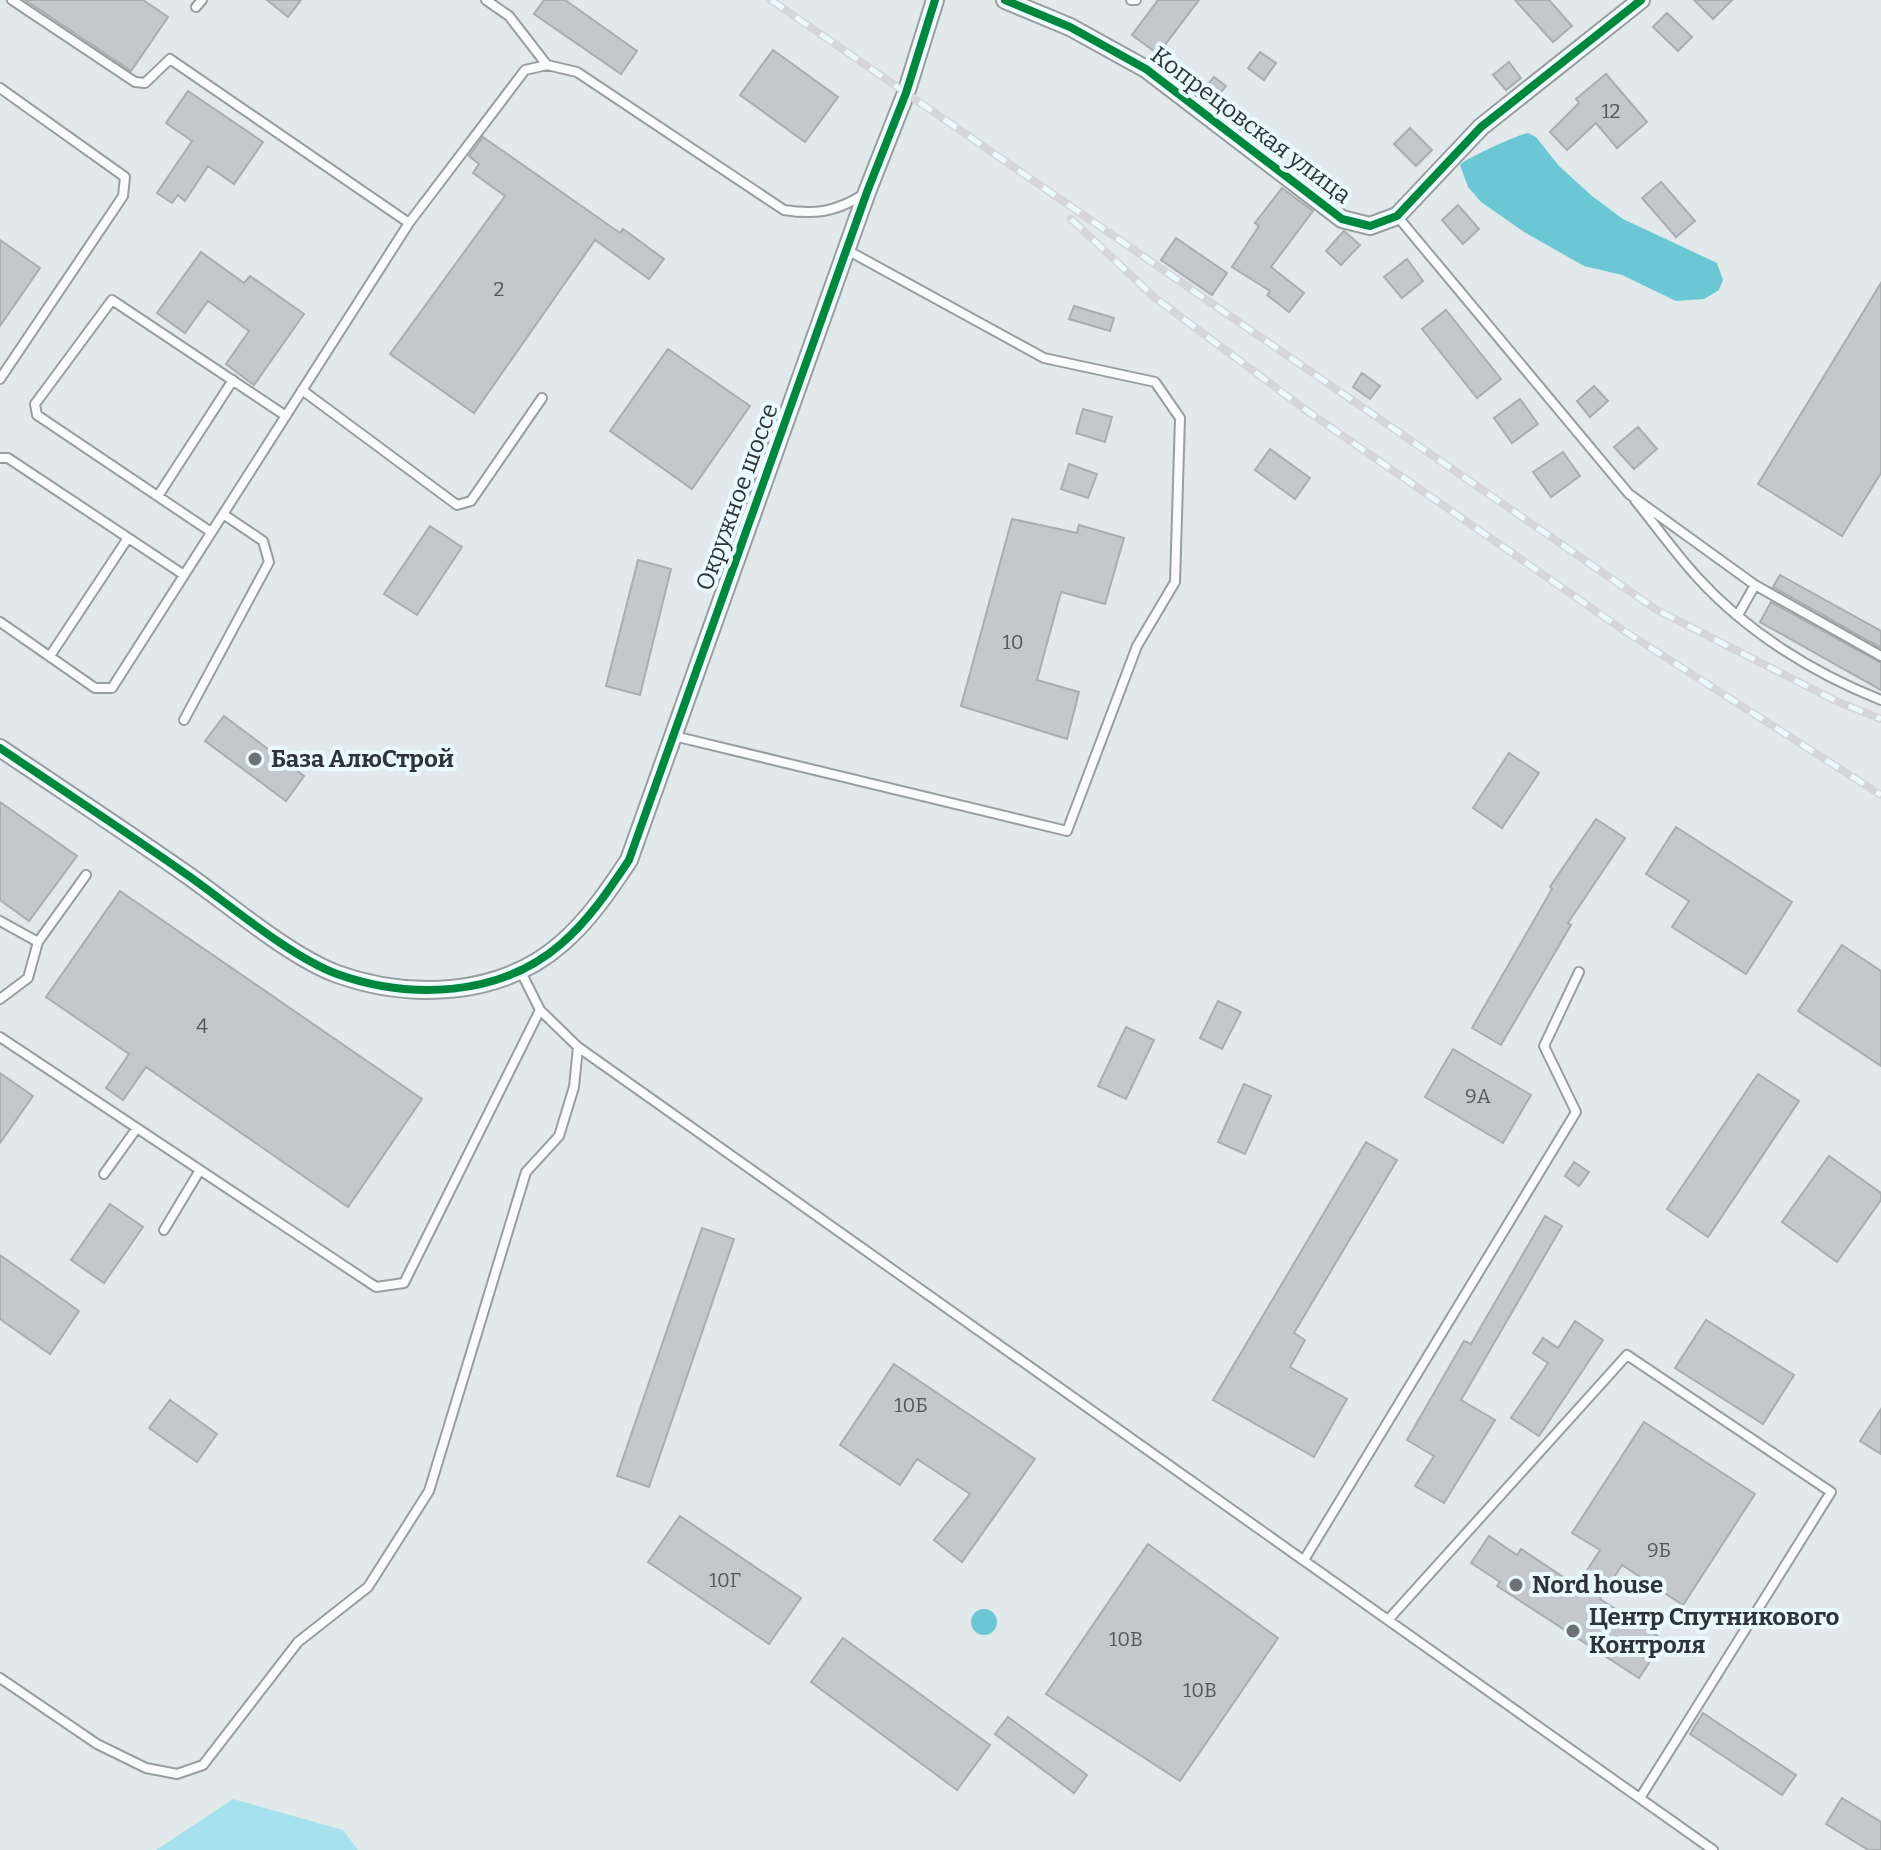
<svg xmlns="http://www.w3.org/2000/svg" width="1881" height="1850" viewBox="0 0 1881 1850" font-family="Bitter,serif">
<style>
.green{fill:#a6e2ed}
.water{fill:#6cc7d5}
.building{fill:#c3c9cb;stroke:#a8aeb0;stroke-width:2}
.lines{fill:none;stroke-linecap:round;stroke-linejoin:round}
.service-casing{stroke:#989ea0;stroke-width:12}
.minor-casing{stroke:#989ea0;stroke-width:20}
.service{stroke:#fafcfc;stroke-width:8}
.minor{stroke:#fafcfc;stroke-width:16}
.rail-casing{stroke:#d4d6d7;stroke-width:8}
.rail{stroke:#eaf9fc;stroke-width:5;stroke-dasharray:15;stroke-linecap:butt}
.cycleway-casing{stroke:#eaf9fc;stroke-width:13}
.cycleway{stroke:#00873e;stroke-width:8}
.poi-dot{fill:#6d7375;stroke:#eaf9fc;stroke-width:3}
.labels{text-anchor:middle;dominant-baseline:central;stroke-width:8;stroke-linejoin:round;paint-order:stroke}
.number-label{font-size:20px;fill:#54595b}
.street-label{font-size:24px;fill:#2f3436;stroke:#eaf9fc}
.poi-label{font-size:24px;font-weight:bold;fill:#2f3436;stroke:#eaf9fc;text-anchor:start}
</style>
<rect width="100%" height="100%" fill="#e1e9eb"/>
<path class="green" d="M233,1799L343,1830L358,1850H156Z"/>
<path class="water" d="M1528,133L1536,137L1559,166L1592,196L1623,219L1717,263L1723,280L1719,290L1704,299L1676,301L1622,275L1584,266L1524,232L1481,202L1468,187L1460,165C1464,159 1519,134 1528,133Z
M971 1622a13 13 0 1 1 26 0a13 13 0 1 1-26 0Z"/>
<path class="building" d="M25,0H143L168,17L131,71Z
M267,0H301L288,17Z
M544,0H565L637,51L621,74L534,14Z
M1158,0H1199L1158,54L1132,35Z
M1515,0H1549L1572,26L1553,42Z
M1694,0H1732L1713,19Z
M1667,13L1692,37L1678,51L1653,27Z
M773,50L838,97L805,142L740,95Z
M1260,52L1276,63L1264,80L1248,68Z
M1509,62L1521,78L1506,90L1493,75Z
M1606,74L1647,122L1617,148L1596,123L1567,150L1550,132L1579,103L1576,99Z
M1214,77L1226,86L1214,101L1202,92Z
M188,91L263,142L234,184L208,166L185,201L178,195L172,203L157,193L192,141L166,123Z
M1410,128L1432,150L1416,166L1394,144Z
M483,137L620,233L623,229L664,259L649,279L595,240L474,413L390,354L505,196L473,173L479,164L469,156Z
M1661,182L1695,221L1676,237L1642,198Z
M1282,188L1313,211L1271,267L1304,293L1289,312L1267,295L1270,291L1232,267L1259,226L1255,223Z
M1458,205L1479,229L1463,244L1442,220Z
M1344,231L1360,245L1341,265L1326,251Z
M1176,238L1227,273L1212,295L1161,260Z
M0,240L40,268L0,326Z
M201,252L244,283L250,276L304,314L254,385L226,364L249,331L208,301L185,333L157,313Z
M1407,259L1423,281L1402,298L1384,277Z
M1881,283V473L1842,536L1758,484Z
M1074,306L1114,318L1110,331L1069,319Z
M1446,310L1501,379L1477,398L1422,329Z
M668,349L750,406L692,489L610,431Z
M1362,373L1380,386L1370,399L1353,387Z
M1594,386L1608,401L1590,417L1577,401Z
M1520,399L1538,424L1512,443L1494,418Z
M1083,409L1112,417L1105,442L1076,433Z
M1638,427L1657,449L1634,469L1614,447Z
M1270,449L1310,478L1295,499L1255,470Z
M1563,452L1580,476L1551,497L1533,472Z
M1069,464L1097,474L1088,498L1061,489Z
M1012,519L1077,533L1079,525L1124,538L1105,604L1061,592L1037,680L1079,692L1067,739L961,706Z
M430,526L462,547L417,615L384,594Z
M638,560L671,569L640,695L606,686Z
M1780,575L1881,631V648L1773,587Z
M1771,602L1881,663V690L1760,622Z
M224,716L304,776L286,801L205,741Z
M1509,753L1539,773L1502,828L1473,808Z
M0,802L77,856L29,921L0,900Z
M1596,819L1625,838L1568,923L1571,925L1501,1045L1472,1028L1552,889L1550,887Z
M1676,827L1792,902L1746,974L1672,927L1689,901L1646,874Z
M120,891L422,1099L348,1207L146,1067L123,1100L106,1088L129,1054L46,997Z
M1842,945L1881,971V1066L1798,1011Z
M1218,1001L1241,1012L1222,1049L1200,1038Z
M1126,1027L1154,1040L1126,1099L1098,1086Z
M1453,1049L1531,1095L1503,1143L1425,1097Z
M0,1073L33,1096L0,1143Z
M1758,1074L1799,1101L1708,1237L1667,1209Z
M1244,1084L1271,1096L1245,1154L1218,1142Z
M1366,1142L1397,1160L1294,1333L1305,1340L1290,1367L1347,1399L1314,1457L1213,1400Z
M1829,1156L1881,1193V1200L1837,1262L1782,1222Z
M1574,1162L1589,1172L1579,1186L1565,1176Z
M110,1204L143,1227L104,1283L71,1260Z
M1545,1216L1562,1226L1461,1400L1495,1420L1444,1503L1415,1486L1434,1456L1407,1440L1464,1341L1471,1344Z
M702,1228L734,1239L649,1487L617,1476Z
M0,1255L79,1311L50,1354L0,1319Z
M1706,1320L1794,1375L1763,1424L1675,1368Z
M1575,1321L1603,1340L1539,1436L1511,1418L1548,1363L1533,1353L1543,1338L1558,1348Z
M894,1364L1035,1459L962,1562L934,1540L970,1494L917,1459L900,1485L840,1445Z
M170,1400L217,1434L197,1462L149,1428Z
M1881,1409V1454L1860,1441Z
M1644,1422L1755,1494L1683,1605L1622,1565L1600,1599L1664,1640L1639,1678L1497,1586L1500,1582L1471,1563L1489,1536L1517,1555L1521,1549L1577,1586L1600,1550L1572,1533Z
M680,1516L801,1598L769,1644L648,1562Z
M1148,1544L1278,1638L1180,1781L1046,1694Z
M843,1638L990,1745L957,1790L811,1682Z
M1703,1713L1796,1775L1782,1795L1690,1734Z
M1008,1717L1087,1775L1074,1793L995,1734Z
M1842,1798L1881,1822V1850H1868L1826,1824Z"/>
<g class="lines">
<g class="service-casing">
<path id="service" d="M486,0L509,16L547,65
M1131,0H1136
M196,7L202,0
M0,88L125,177L123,196L0,379
M1397,216L1629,494L1755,585L1881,656
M409,223L525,70L547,65L577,72L784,210C815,215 835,212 863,195
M302,390L457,505L471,501L542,398
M0,458H8L184,575
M158,496L233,380
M1635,500C1656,526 1675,553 1697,577C1747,632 1813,673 1881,700
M211,532L37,415L35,404L112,300L286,416
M1738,615L1755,585
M0,622L95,688H112L409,223L170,59L145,83L135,82L12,0
M50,656L128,538
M184,720L269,562L263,541L223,514
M674,736L1067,831L1137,646L1175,582L1180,418L1155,382L1044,358L847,250
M0,921L38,942L28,978L0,999
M38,942L86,875
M520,970L540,1010L578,1047L1713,1850
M0,1037L376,1287L404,1283L540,1010
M104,1174L137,1128
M164,1230L200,1170
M1304,1560L1576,1112L1544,1046L1579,972
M1388,1620L1627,1355L1831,1492L1640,1798
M0,1678L97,1744L146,1768L177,1774L203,1765L298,1642L368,1587L429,1491L526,1172L559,1136L574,1087L578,1047"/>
</g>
<g class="minor-casing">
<path id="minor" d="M1005,0L1070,27L1146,69L1342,219L1370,226L1397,216L1481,127L1641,0
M0,748C62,790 125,831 186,874C229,904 289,956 337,974C410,1000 500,997 561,944C589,920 609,890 629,860L867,192L906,93L935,0"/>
</g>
<use href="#service" class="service"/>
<use href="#minor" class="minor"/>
<g class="rail-casing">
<path id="rail" d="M771,0L1657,610L1836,701L1881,719
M1071,219L1154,297L1310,413L1626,632L1881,795"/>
</g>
<use href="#rail" class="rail"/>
<g class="cycleway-casing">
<path id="cycleway" d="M1005,0L1070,27L1146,69L1342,219L1370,226L1397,216L1481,127L1641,0
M0,748C62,790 125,831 186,874C229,904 289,956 337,974C410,1000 500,997 561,944C589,920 609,890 629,860L867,192L906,93L935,0"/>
</g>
<use href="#cycleway" class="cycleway"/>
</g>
<g class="poi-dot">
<circle cx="255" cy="759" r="8"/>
<circle cx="1516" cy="1585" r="8"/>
<circle cx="1573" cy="1631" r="8"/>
</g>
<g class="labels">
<g class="number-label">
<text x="1611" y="111">12</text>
<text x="499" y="289">2</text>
<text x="1013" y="642">10</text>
<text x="202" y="1026">4</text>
<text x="1478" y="1096">9А</text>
<text x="911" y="1405">10Б</text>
<text x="1659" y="1550">9Б</text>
<text x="725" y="1580">10Г</text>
<text x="1126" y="1639">10В</text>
<text x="1200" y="1690">10В</text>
</g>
<g class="street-label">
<text transform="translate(1251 125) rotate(37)">Копрецовская улица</text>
<text transform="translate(737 497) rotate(-70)">Окружное шоссе</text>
</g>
<g class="poi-label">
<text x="271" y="759">База АлюСтрой</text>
<text x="1532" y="1585">Nord house</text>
<text x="1589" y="1617">Центр Спутникового<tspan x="1589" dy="28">Контроля</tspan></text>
</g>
</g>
</svg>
